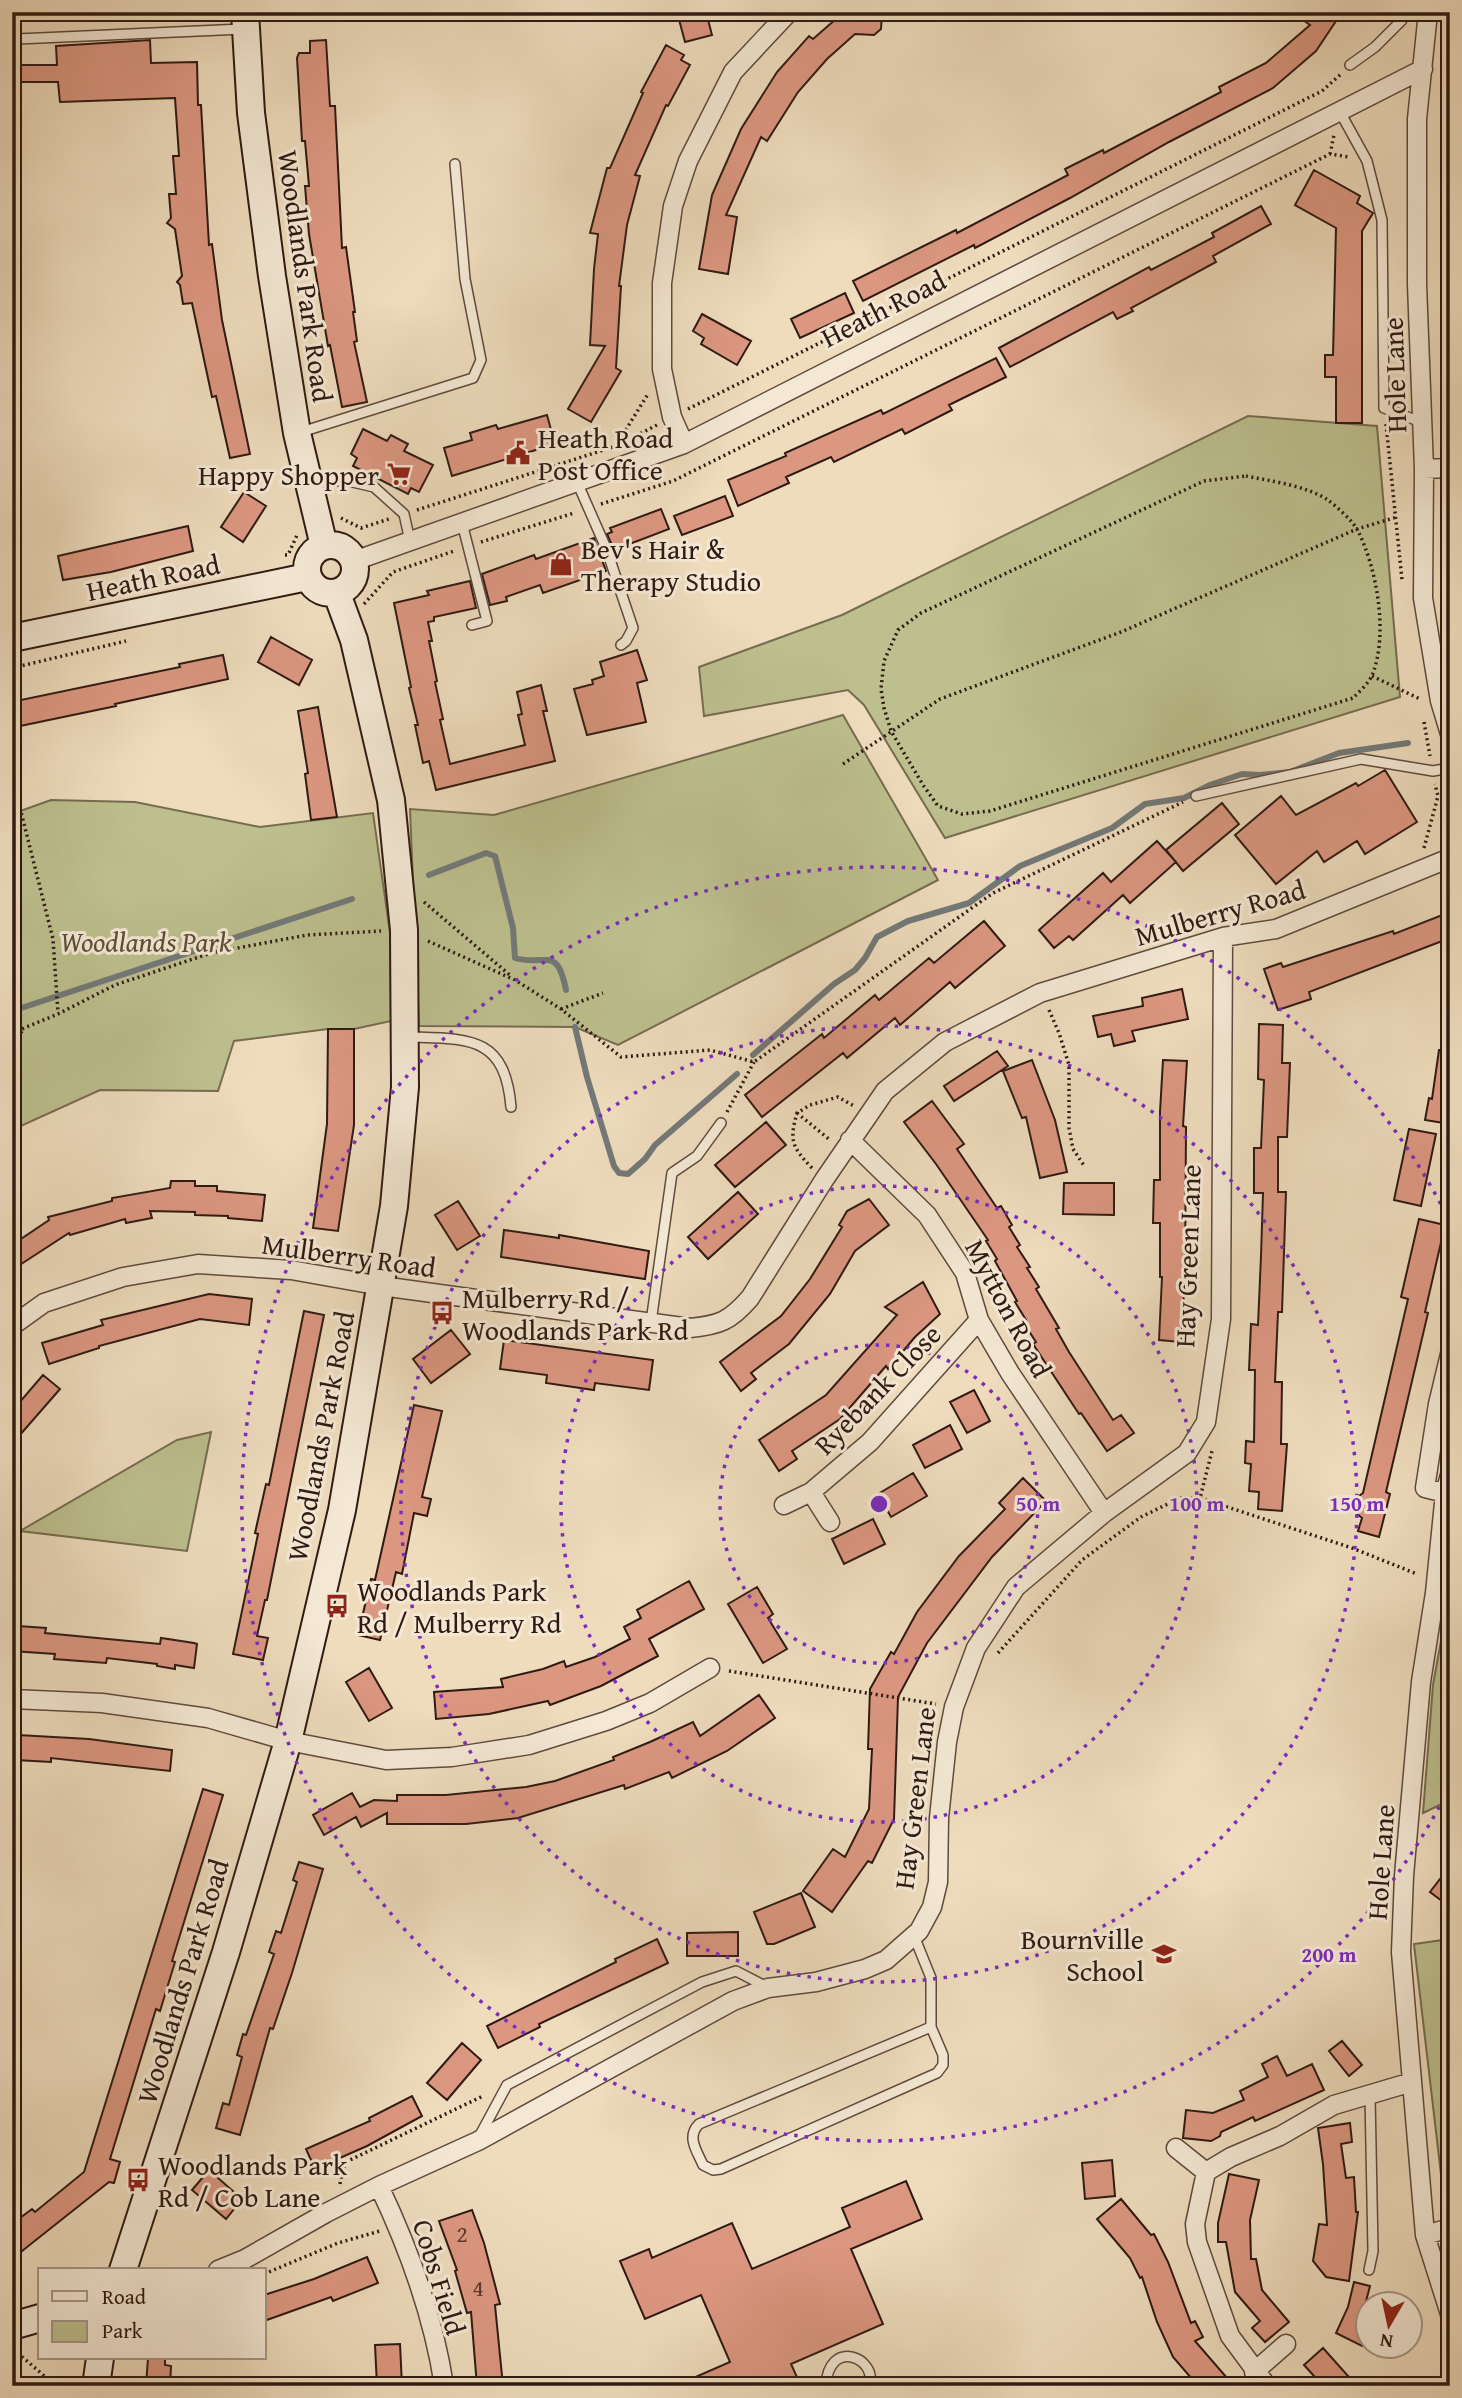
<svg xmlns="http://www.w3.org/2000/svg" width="1462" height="2398" viewBox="0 0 1462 2398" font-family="'Gentium Book Plus',serif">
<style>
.green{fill:#bdbf8e;stroke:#766c50;stroke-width:2}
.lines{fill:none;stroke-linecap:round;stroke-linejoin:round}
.stream{stroke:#727978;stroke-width:6}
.building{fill:#dc9781;stroke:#2f1a13;stroke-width:2}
.lane-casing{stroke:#5f4a3e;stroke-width:12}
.street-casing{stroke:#5f4a3e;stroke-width:21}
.secondary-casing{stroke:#2f1a13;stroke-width:30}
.path{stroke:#2f1a13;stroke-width:3.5;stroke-dasharray:2 3.5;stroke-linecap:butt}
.lane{stroke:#f4e8d4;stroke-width:9}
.street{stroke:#f4e8d4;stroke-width:18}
.secondary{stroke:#f4e8d4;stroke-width:26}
.ring{fill:none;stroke:#7b2cbf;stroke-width:3.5;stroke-dasharray:3.5 7}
.labels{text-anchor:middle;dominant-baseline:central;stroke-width:6;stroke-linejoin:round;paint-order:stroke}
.number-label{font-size:24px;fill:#5a392e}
.street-label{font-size:28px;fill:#2f1a13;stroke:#f4e8d4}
.poi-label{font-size:28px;fill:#2f1a13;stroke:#f4e8d4;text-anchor:start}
.park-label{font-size:28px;font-style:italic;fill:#5a4c38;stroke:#f4e8d4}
.centre{fill:#7b2cbf;stroke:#f4e8d4;stroke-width:3.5}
.ring-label{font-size:21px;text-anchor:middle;font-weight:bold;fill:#7b2cbf;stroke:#f4e8d4;stroke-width:6;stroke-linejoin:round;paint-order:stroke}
</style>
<rect width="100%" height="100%" fill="#eedcbd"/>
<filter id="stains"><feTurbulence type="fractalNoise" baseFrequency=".00286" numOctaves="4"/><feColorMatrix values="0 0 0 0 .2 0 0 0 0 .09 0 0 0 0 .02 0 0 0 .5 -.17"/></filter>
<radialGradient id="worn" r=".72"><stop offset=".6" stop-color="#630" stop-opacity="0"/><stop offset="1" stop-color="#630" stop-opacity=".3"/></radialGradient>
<path class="green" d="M1248,416L1377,426L1400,697L945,838L864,705L848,690L704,716L699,667L842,615Z
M843,715L938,880L618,1045L575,1027L419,1026L410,809L494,815Z
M51,800L135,802L260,827L373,813L390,933L391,1021L354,1029H328L234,1041L218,1091L100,1090L12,1130V814Z
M211,1432L187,1551L20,1531L177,1440Z
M1450,1591V1800L1423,1813L1433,1685Z
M1450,1939V2223L1444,2200L1414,1944Z"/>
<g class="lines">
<path class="stream" d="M429,875L486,853L495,856L513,928L515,958C545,967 557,944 566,990
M12,1011L352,899
M575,1027L587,1077L614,1166L619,1173L628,1174L645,1159L655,1145L737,1074
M753,1055L834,984L855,970L865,958L877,937L908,921L969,903L1020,866L1112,828L1145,804L1184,798L1210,785L1242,774L1259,775L1290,772L1339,753L1408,743"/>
</g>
<path class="building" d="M677,12H706L712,35L685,42Z
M844,12H882L881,29L874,35L855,34L827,59L798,92L767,141L761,137L726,215L737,217L728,274L699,269L712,195L741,129L777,72L809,36L813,39Z
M1292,12H1342L1316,51L1273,88L1169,142L1070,198L975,248L974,245L863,301L853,281L956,230L957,233L1068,175L1065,169L1103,150L1104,153L1221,92L1219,87L1266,63L1310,25Z
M150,40L151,63L197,62L198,105H201L209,245L212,244L222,320L250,454L230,458L216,396L212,397L192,303L183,304L180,285L177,282L182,276L175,229L167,223L171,218L169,194H176L173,156H179L175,98L60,102L58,82H12V65H57L56,46Z
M326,40L330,106H335L342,248L346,247L355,312H353L357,341L354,342L367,402L342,407L330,345L328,346L309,234L305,186H309L305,141H302L297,58L299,53H310V41Z
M666,45L684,55L681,60L690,65L668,106L666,105L635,175L640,176L627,225L619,286H621L616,368L621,371L591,422L568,409L605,346L590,345L594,269L598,234L590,233L607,168H610L643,93L641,92Z
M1314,170L1360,196L1357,203L1373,213L1362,231V423H1336V377H1325V355H1333L1336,228L1295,205Z
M1261,206L1271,224L1213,256L1216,262L1131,308L1133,311L1117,319L1113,312L1010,367L999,348L1149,267L1151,270L1214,237L1212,233Z
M845,293L854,313L800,338L791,319Z
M702,314L751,341L737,365L701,344L704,338L693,331Z
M996,358L1006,377L949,405L952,410L905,434L902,429L834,462L831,457L786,477L789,483L738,506L728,480L786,456L785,453L881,410L883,414Z
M547,415L555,444L452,476L444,448L472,440L470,433L496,425L498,429Z
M363,429L387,441L391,435L408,444L404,451L433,465L419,492L411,488L408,494L353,466L357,458L351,454Z
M244,492L266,506L243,542L221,527Z
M725,496L733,516L682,535L674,516Z
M661,509L669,529L614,550L607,534L612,532L610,528Z
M188,526L193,551L111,572L63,580L58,556Z
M594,538L606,571L543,593L540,585L506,597L507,601L490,605L482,574L534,555L536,559Z
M470,581L476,608L434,617V621L428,622L432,641H429L437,681L435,682L443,719L440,720L450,764L525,745L518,715L522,714L517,692L541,685L547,711H543L555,761L436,790L429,761L423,763L415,725H418L409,688L411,687L394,603L429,595L427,591Z
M271,637L312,660L299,685L258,662Z
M637,650L647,680L637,683L646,722L587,735L574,689L593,684L592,680L604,676L600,662Z
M223,655L228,679L115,704L116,706L20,726L16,701L180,667L179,664Z
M318,707L337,817L311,820L305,774L308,773L298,711Z
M1385,770L1417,822L1365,854L1357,841L1324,862L1317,851L1276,884L1235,835L1281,796L1296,815L1356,783L1358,786Z
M1222,803L1239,824L1183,871L1166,850Z
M1157,841L1176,862L1130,903L1123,895L1073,940L1069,936L1054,948L1039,930L1103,873L1111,882Z
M1450,912V938L1309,992L1311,999L1278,1010L1264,969L1281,963L1283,967L1393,931L1394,934Z
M984,921L1005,946L955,988L950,982L900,1025L895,1018L847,1058L843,1053L762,1117L745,1095L822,1034L824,1038L875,995L879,1000L929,958L934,963Z
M1182,989L1188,1019L1132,1031L1135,1041L1114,1046L1111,1034L1098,1037L1093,1016L1143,1006L1142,998Z
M1259,1024L1283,1025L1282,1063H1290L1287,1137H1278V1192H1286L1282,1312H1278L1275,1382H1282L1281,1444H1287L1282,1511L1258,1509L1259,1492L1249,1491L1251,1464L1245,1463L1246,1441L1254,1442L1255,1370H1249L1251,1324L1258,1325L1261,1256L1263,1193H1254V1148H1261L1264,1080L1258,1079Z
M328,1029H354V1125L338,1231L313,1228L327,1124Z
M1439,1050L1450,1051V1124L1425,1120L1429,1098L1432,1099Z
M997,1051L1008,1066L954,1101L944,1086Z
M1032,1060L1055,1120L1067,1172L1040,1178L1026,1117L1022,1118L1003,1071Z
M1163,1060L1187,1061L1183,1126L1186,1127L1185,1277L1181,1342L1159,1340L1162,1277H1160V1223H1153L1154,1180H1160V1112Z
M932,1101L964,1144L957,1149L997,1208L1001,1206L1012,1225L1009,1227L1020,1245L1017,1247L1030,1267L1027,1268L1039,1287L1036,1289L1059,1328L1056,1329L1069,1352L1113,1420L1121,1415L1134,1433L1107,1451L1081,1413L1079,1414L1033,1344L1036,1342L1023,1322L1026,1320L1015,1302L1017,1301L995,1261L997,1259L986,1241L988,1240L936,1164L904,1122Z
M766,1122L786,1145L735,1187L715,1165Z
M1409,1129L1436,1134L1421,1206L1394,1200Z
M171,1181H195V1186H217V1191L265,1195L262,1221L228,1218V1216L195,1215V1212L150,1211L152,1218L126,1223L125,1219L70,1235L69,1233L12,1270V1245L49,1220L48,1217L112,1201V1198L170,1188Z
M1064,1183H1114V1215L1063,1214Z
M738,1192L758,1214L708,1259L688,1237Z
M869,1199L889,1225L855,1251L830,1294L789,1344L751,1373L756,1379L741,1391L720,1362L781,1316L810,1279L842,1227L839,1225L847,1211Z
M458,1201L480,1236L457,1250L435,1215Z
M1419,1219L1445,1225L1425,1312L1428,1313L1386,1492L1390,1494L1379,1537L1358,1531L1362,1518L1347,1505L1363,1493L1408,1299L1401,1297Z
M504,1230L559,1238V1235L649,1251L645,1279L501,1257Z
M923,1282L940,1314L915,1337L888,1369L886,1366L840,1419L792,1451L797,1459L779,1471L759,1440L826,1395L897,1315L885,1307Z
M209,1294L252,1299L249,1325L200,1319L99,1346V1348L49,1364L42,1343L103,1325L101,1320Z
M304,1311L324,1315L267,1600H265L257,1636L268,1638L263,1660L233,1654L258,1534L255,1533L266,1484L269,1485Z
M451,1330L470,1354L431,1383L413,1359Z
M504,1340L653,1360L649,1390L595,1383L594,1390L546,1383L547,1375L500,1369Z
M43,1375L60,1389L12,1444V1411Z
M974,1390L990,1421L967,1433L950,1402Z
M414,1405L442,1411L422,1497L431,1499L427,1516L414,1513L402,1574L396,1572L380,1640L358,1635L371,1579L375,1580Z
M950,1425L962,1449L925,1468L913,1445Z
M913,1473L927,1496L891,1517L878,1494Z
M1023,1478L1046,1501L992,1557L927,1643L898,1697L894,1819L872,1863L868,1861L832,1912L803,1891L833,1849L845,1857L869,1809L872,1749H868L870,1689L891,1652L894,1654L917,1612L959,1556L1005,1509L999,1503Z
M873,1519L885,1544L844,1564L832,1539Z
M689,1581L704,1609L649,1639L658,1656L601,1686L550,1705L548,1701L489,1714L436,1719L434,1692L503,1687L501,1679L543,1669L564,1661L566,1667L595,1657L630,1639L624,1627L641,1618L637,1610Z
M757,1587L773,1614L768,1618L787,1649L763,1663L728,1604Z
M18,1626L46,1628L45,1633L160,1644L161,1638L194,1643L197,1644L194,1668L175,1665V1669L157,1666V1664L107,1658L106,1663L54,1659L55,1654L12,1651V1631L18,1632Z
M369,1668L392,1708L369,1721L346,1682Z
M759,1695L775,1718L727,1751L672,1778L669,1772L625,1789L624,1785L518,1818L466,1824H387V1813L361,1827L356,1817L324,1835L313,1815L352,1793L360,1807L374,1800L397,1801V1795H446L526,1787L555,1781L614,1760L613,1757L650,1742L693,1722L700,1736Z
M18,1735L89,1739L172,1750L170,1771L51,1758V1762L16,1760Z
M203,1789L223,1795L172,1961L175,1962L160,2011L156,2009L110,2159L120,2162L114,2183L109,2182L12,2259V2224L32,2209L35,2212L84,2172Z
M299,1862L323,1869L292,1973L273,2029L270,2028L240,2135L216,2128L223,2103L229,2105L242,2057L237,2055L243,2034L246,2035L274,1954L269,1952L276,1931L281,1933L297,1882L293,1880Z
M1450,1866V1907L1430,1892Z
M801,1893L815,1927L774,1944H767L754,1912Z
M738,1932V1956H687V1933Z
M657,1939L668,1963L539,2024L540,2027L498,2048L487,2026L616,1962L615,1959Z
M1342,2041L1362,2065L1349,2076L1329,2051Z
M462,2043L481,2060L447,2100L427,2083Z
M1277,2056L1287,2076L1312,2064L1324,2090L1255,2121L1253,2117L1221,2132L1220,2136L1211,2141L1183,2138L1186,2110L1213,2113L1244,2100L1240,2091L1268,2077L1262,2064Z
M412,2096L422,2116L367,2146L315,2169L306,2149L370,2121L369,2118Z
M1350,2123L1352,2142L1341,2144L1346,2178L1354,2177L1356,2212H1358L1349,2281L1326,2277L1313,2261L1319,2224L1327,2225L1323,2164L1318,2128Z
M1112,2160L1115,2196L1085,2199L1082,2163Z
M209,2170L242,2199L226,2219L192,2190Z
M1229,2174L1259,2180L1250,2220L1251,2259H1256L1262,2290L1289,2322L1265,2342L1252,2328L1260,2321L1235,2292L1226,2242H1218V2223Z
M906,2181L922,2219L851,2249L883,2324L791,2364L801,2386H675L730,2362L701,2295L645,2319L620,2261L649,2249L652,2258L732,2223L752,2269L850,2227L842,2208Z
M1121,2199L1151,2235L1154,2234L1168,2262L1191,2323L1195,2321L1203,2337L1195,2341L1234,2386H1198L1173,2357L1157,2322L1142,2277L1140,2278L1130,2258L1097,2219Z
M472,2210L484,2243L500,2304L495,2305L503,2386H477L471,2312L467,2313L455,2271L457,2270L439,2221Z
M367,2257L378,2283L333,2301L331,2297L264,2321V2295L314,2279Z
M1354,2282L1370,2286L1364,2309L1368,2311V2334L1362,2346L1336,2333L1348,2307Z
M400,2344L402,2386H377L375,2345Z
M1323,2348L1357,2386H1323L1304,2365Z
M148,2358H165V2365L171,2366L170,2386H146Z"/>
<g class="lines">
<g class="lane-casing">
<path id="lane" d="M17,39L243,29
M1350,65L1375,47L1402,20L1401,12
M1340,112L1367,161L1382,220L1384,408L1421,422
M298,433L473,378L481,360L465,279L455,164
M577,482L606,548L633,628L626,641L621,645
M310,484L344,480L374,487L404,514L410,541
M462,523L487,621L472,625
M1196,796L1361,759L1433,771L1450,768
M409,1037C468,1039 505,1035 511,1107
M651,1322L672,1173L697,1156L721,1123
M914,1936L931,1978V2027L943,2055V2065L937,2073L721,2169L713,2170L703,2165C697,2151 686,2137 699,2124L931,2027
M479,2137L507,2085L702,1982L736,1971L767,1987
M1369,2270L1373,2251L1370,2095
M826,2386C828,2337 879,2358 869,2386"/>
</g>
<g class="street-casing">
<path id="street" d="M1428,12L1417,119V284L1424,469L1423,598L1440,701L1450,734
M684,444L672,417L662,369V283L673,206L688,161L733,72L789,12
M1424,469L1450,468
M354,561L684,444L1423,69
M850,1140L927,1215L965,1273L979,1320L1010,1373L1104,1513
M12,1326L44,1303L123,1277L198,1264L291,1270L381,1286L690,1328C720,1325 730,1321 750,1298L824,1180L885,1091L945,1042L1040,993L1223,937L1276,929L1450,858
M1450,1475L1445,1493L1435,1593L1421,1682L1404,1876L1401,1952L1425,2235L1450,2314
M1445,1493L1425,1488L1438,1404L1450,1354
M784,1505L811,1492
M830,1522L811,1492L870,1442L979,1320
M12,1699L102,1703L208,1718L288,1741L386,1760L452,1757L529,1745L606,1721L650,1703L710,1668
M1176,2148L1206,2172
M379,2186C408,2247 434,2319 444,2386
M1425,2235L1450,2228
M218,2270L245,2259L326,2213L379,2186L478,2141L733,2001L768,1988L816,1982L865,1969L886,1960L919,1931L932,1907L938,1882L939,1818L947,1742L954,1707L976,1648L1016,1587L1104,1513L1187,1453L1206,1422L1221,1319L1223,937
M1254,2372L1286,2344
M1267,2386L1230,2336L1197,2242L1195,2224L1206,2172L1231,2157L1280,2136L1334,2105L1412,2082"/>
</g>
<g class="secondary-casing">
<path id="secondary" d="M245,12L251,113L272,276L297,433L324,546
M307 569a24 24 0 1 1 48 0a24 24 0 1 1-48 0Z
M12,638L307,577
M123,2270L226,1952L288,1741L342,1510L394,1206L405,1087L404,930L391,800L354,640L337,594
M12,2326L40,2318
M96,2386L100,2358"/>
</g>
<path class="path" d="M1330,154L1334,135
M688,409L1322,91L1341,74
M1386,424L1402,580
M617,444L648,394
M1246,476C1271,481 1307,486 1328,500C1337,507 1353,521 1358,531C1377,569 1388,633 1373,673C1370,682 1360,691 1353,698L990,811L962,814L938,806L923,785L891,731L884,708L881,689L884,661L898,630L921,613L1204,481Z
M601,504L673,481L1330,154L1349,157
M417,510L616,446L657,425
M341,518L361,528L389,519
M481,542L574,513
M285,555H288L297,535
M364,604L393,572L454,551
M12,668L126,641
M1372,676L1420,699
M1424,722L1430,756
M843,764L940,699L1121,632L1357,529L1397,517
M12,776L53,939L58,1013
M1424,848L1438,796L1435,784
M424,902L511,976
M428,941L515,980L561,1009L621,1057L710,1050L754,1062L993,893L1183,802
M561,1009L603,993
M1049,1010L1059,1033L1069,1065V1128L1073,1149L1085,1167
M12,1033L58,1014L115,985L211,953L307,935L381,931
M12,1039L25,1029
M727,1112L754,1062
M797,1113L830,1140
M812,1168C792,1147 789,1141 797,1113L810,1105L838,1097L854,1106
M1200,1498L1352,1548L1417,1574
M998,1653L1082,1560L1141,1517L1180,1498H1200L1212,1451
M729,1671L936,1704
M340,2184L343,2168L350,2160L483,2096
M264,2274L338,2243L380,2231
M15,2348L20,2355L56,2386"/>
<use href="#lane" class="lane"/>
<use href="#street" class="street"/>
<use href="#secondary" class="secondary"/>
</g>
<g class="ring">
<circle cx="879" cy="1504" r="159"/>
<circle cx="879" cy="1504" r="318"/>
<circle cx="879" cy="1504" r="478"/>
<path d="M1449 1788A637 637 0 1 1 1449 1220"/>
</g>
<defs>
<g id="civic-bare" transform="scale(1.89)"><path d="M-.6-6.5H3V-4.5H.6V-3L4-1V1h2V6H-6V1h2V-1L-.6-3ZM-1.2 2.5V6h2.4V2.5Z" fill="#8f2418" stroke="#f4e8d4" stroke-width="2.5" paint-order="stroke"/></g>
<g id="supermarket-bare" transform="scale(1.89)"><path d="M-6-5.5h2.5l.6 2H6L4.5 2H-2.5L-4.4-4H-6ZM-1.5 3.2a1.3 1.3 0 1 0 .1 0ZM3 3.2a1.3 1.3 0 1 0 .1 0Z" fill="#8f2418" stroke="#f4e8d4" stroke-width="2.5" paint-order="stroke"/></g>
<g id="shop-bare" transform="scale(1.89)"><path d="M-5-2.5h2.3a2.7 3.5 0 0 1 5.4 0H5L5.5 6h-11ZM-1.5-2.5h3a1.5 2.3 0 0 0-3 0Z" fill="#8f2418" stroke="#f4e8d4" stroke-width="2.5" paint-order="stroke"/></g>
<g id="bus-bare" transform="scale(1.89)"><path d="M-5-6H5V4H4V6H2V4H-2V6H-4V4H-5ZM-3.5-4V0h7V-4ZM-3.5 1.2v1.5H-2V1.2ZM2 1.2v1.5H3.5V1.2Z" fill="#8f2418" stroke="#f4e8d4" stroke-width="2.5" paint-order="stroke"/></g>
<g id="school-bare" transform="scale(1.89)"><path d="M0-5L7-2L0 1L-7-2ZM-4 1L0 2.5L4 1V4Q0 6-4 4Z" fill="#8f2418" stroke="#f4e8d4" stroke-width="2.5" paint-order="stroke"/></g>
</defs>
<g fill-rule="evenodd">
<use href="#civic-bare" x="518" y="453"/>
<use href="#supermarket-bare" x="399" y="474"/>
<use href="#shop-bare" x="561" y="564"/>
<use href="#bus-bare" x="442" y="1313"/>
<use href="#bus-bare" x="337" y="1606"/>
<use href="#school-bare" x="1164" y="1954"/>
<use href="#bus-bare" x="138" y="2180"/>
</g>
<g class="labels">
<g class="number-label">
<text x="462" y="2233">2</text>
<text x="478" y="2287">4</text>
</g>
<g class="street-label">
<text transform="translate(306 276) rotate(82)">Woodlands Park Road</text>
<text transform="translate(883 308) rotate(-27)">Heath Road</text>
<text transform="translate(1394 375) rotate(-92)">Hole Lane</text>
<text transform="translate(153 577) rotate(-12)">Heath Road</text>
<text transform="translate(1220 912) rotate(-16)">Mulberry Road</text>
<text transform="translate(349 1255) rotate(8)">Mulberry Road</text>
<text transform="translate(1187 1256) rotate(-88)">Hay Green Lane</text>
<text transform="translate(1009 1308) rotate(62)">Mytton Road</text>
<text transform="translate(877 1389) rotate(-46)">Ryebank Close</text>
<text transform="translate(320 1436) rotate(-79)">Woodlands Park Road</text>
<text transform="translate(914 1798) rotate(-83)">Hay Green Lane</text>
<text transform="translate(1380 1862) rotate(-86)">Hole Lane</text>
<text transform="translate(182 1981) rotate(-73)">Woodlands Park Road</text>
<text transform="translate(440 2277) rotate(73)">Cobs Field</text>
</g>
<g class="poi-label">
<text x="538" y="437">Heath Road<tspan x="538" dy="32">Post Office</tspan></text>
<text x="379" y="474" text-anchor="end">Happy Shopper</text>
<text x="581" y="548">Bev's Hair &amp;<tspan x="581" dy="32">Therapy Studio</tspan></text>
<text x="462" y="1297">Mulberry Rd /<tspan x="462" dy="32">Woodlands Park Rd</tspan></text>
<text x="357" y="1590">Woodlands Park<tspan x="357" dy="32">Rd / Mulberry Rd</tspan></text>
<text x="1144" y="1938" text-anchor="end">Bournville<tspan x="1144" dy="32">School</tspan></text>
<text x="158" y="2164">Woodlands Park<tspan x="158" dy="32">Rd / Cob Lane</tspan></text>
</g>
<g class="park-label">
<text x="146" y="941">Woodlands Park</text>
</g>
</g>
<circle cx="879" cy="1504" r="10" class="centre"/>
<g class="ring-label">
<text x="1038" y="1511">50 m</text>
<text x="1197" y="1511">100 m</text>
<text x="1357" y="1511">150 m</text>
<text x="1329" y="1962">200 m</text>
</g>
<rect width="1462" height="2398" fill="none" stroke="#eedcbd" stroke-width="42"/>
<rect x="14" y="14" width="1434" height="2370" fill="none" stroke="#2f1a13" stroke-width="3.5"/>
<rect x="21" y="21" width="1420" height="2356" fill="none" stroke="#2f1a13" stroke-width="2"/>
<rect x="38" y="2268" width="228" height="91" fill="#f4e8d4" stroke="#a59687" stroke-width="2"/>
<rect x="52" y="2291" width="35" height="10" fill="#f4e8d4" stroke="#a59687" stroke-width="2"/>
<text x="102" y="2304" font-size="21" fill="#2f1a13">Road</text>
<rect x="52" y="2321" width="35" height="21" fill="#bdbf8e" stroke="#a59687" stroke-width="2"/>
<text x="102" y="2338" font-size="21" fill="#2f1a13">Park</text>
<g transform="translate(1389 2325) rotate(189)"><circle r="33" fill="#f4e8d4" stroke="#a59687" stroke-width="2"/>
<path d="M0-5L12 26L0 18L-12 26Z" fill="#8f2418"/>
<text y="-10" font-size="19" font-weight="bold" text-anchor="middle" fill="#2f1a13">N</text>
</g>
<rect width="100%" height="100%" filter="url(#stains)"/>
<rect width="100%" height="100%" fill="url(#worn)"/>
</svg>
